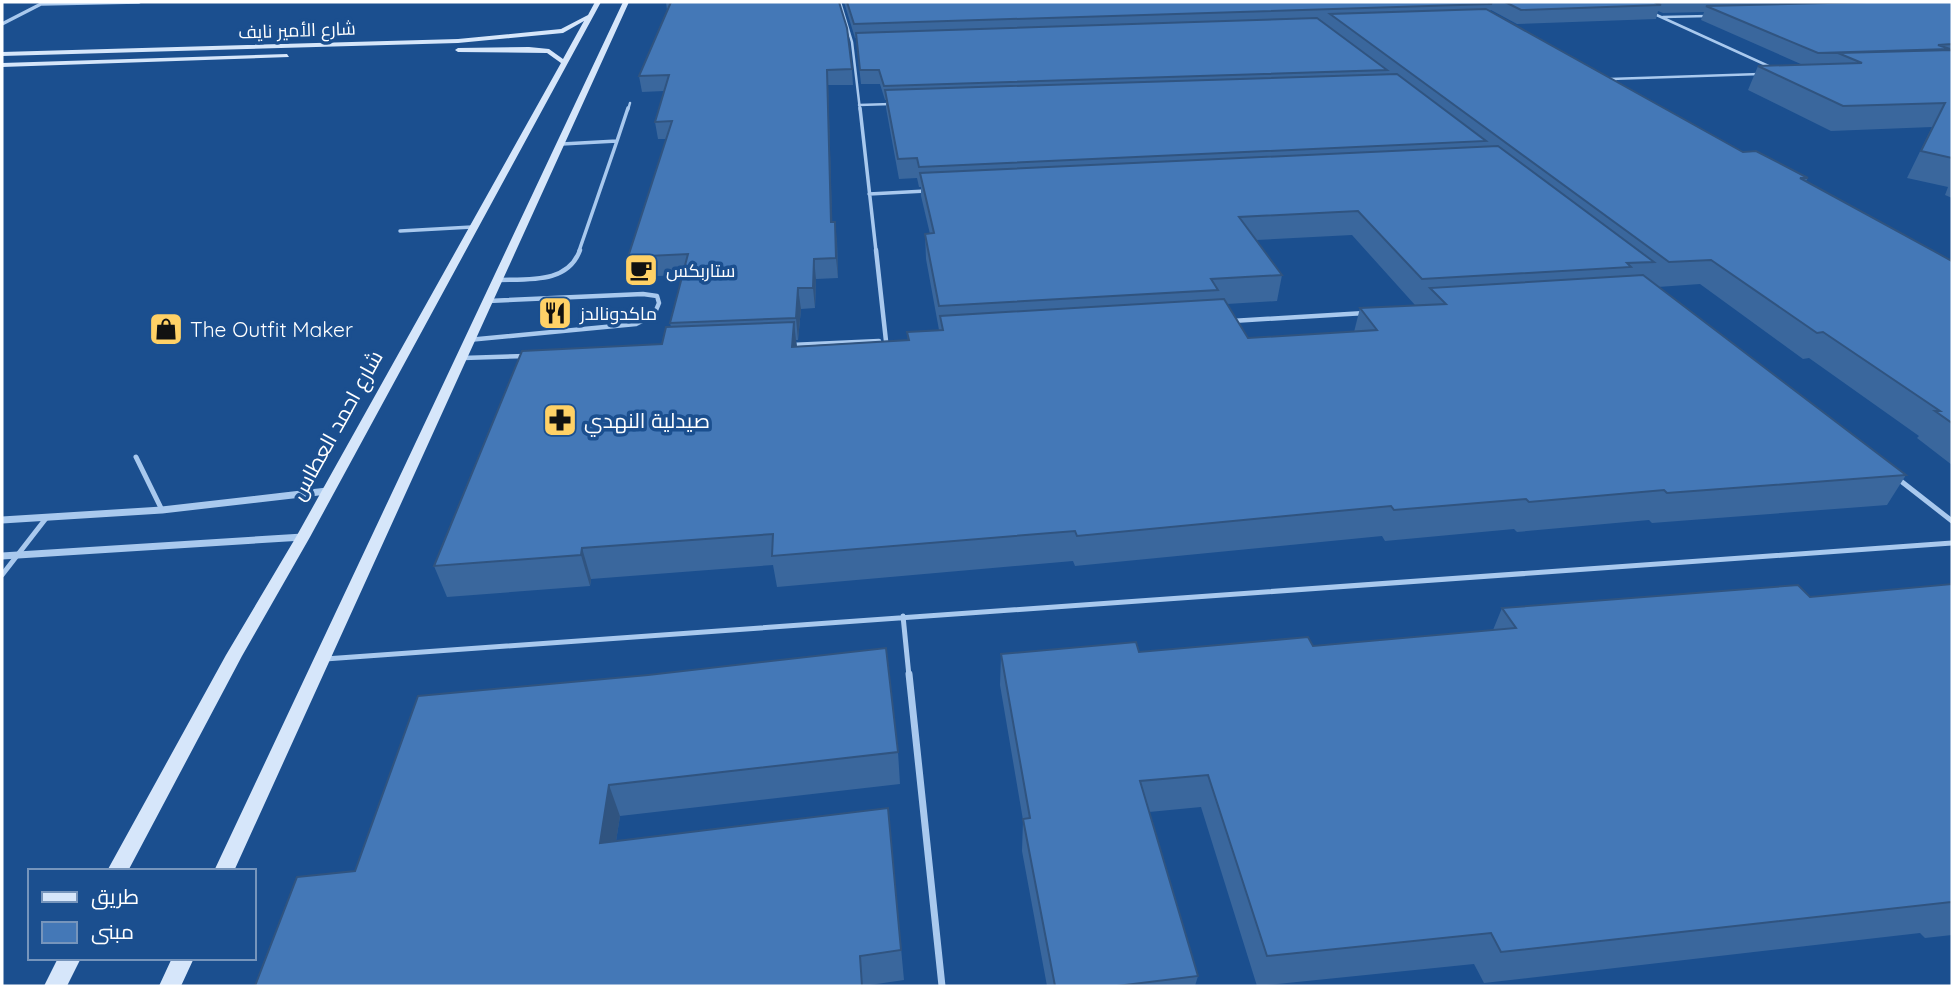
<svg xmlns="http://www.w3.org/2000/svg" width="1954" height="988" viewBox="0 0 1954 988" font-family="Quicksand,Cairo,sans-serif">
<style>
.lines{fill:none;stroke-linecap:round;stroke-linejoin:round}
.lane-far4{stroke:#a9c9ee;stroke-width:2.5}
.lane-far3{stroke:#a9c9ee;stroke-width:3.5}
.lane-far2{stroke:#a9c9ee;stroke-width:4.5}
.lane-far1{stroke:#a9c9ee;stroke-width:5}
.lane{stroke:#a9c9ee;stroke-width:7}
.street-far1{stroke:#a9c9ee;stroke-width:3.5}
.street{stroke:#a9c9ee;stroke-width:7}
.secondary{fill:#d6e6fa;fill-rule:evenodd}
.wall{fill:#3a679d;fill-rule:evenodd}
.shaded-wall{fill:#305480}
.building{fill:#4478b7;stroke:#305480;stroke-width:2}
.labels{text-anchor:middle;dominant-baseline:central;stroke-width:7;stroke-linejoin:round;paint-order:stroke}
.far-street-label{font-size:18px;fill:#fff;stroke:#1b4f8f}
.far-poi-label{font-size:18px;fill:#fff;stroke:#1b4f8f;text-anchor:start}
.poi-label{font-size:21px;fill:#fff;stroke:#1b4f8f;text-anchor:start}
.street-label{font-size:21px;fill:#fff;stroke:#1b4f8f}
</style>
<rect width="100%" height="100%" fill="#1b4f8f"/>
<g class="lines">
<path class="lane-far4" d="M840,2L852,42L860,110
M1650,12L1775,69
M1663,17L1708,16
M1615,81L1610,79L1760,74
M859,105L891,104
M628,110L630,103"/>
<path class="lane-far3" d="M860,108L876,251
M562,144L617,141L628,108
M869,194L926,191
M400,231L472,227
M579,251L617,141"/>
<path class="lane-far2" d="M876,250L886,341
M498,280C528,279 568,284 580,250
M1232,321L1365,313
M468,340L636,324L654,315L659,303L657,296L643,294L488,301
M791,345L879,341
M463,358L526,356"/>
<path class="lane-far1" d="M136,457L162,510
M1897,478L1952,521
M2,575L47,517
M903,616L909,676
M325,659L1952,543"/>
<path class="lane" d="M909,674L942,986"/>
<path class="street-far1" d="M2,24L41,4L139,2"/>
<path class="street" d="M2,520L162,510L327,491
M2,556L303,537"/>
<path class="secondary" d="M595,2H601L310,537L242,656L128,871H107L226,655L296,537L561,63L547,53L458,52L455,50L458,48L529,47L549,49L563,59L584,21L563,33L458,43L2,56V52L458,39L561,29L588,15Z
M623,2H629L234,871H214Z
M287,54L289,57L2,67V63Z
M58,958H81L67,986H44Z
M172,958H194L181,986H159Z"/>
</g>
<path class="wall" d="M666,2H839L852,69L853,85H828L832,222L837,241L838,278L816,279L815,308L801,309L798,340H796L797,346L908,340L907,332L939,330L926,259L925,234H930L921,196V187H919L917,178L899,179L886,108V100H885L880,84H861L856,38H855L844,2H1952V198L1945,195L1948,187L1907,178L1932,127L1831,131L1748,90L1758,66L1803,65L1701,20L1704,12L1663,13L1658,11L1656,19L1517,24L1491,10L1490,11L1743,152L1808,178L1806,181L1952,261V465L1917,438L1919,436L1809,358L1803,359L1700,284L1658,287L1647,278V279L1906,475L1887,505L1652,523L1649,520L1517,532L1514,529L1385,541L1382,536L1075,566L1073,561L777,587L773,565L591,579L590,586L447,597L434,566L662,344L671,327L670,323L683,275L633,277L628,257L666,139H658L655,122L664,91L642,92L639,76L667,10ZM1352,235L1415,305H1426L1360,308L1354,332L1248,338L1227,304L1277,301L1282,275L1256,240Z
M1952,584V935L1925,938L1920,933L1484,983L1474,964L1257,986L1201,807L1149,812L1198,976L1195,986H1047L1022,851L1023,820L1000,685L1001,654L1139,652L1313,646L1493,630L1502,608L1810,597Z
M648,675L898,752L900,784L620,816L616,841L888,808L904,980L863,986H255L355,871Z"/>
<path class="shaded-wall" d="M827,70L828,85L833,241L831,222Z
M835,222L837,241L838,278L836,258Z
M814,259L816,279L815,308L813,288Z
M798,288L801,309L798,340L796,318Z
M794,322L797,349L792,347Z
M582,548L591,579L590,586L581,555Z
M609,785L620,816L611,874L600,843Z"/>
<path class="building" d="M671,2H839L847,28L852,69L827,70L831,222H835L836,258L814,259L813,288H798L796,318L670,323L688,254L628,257L672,121L655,122L669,75L639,76Z
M847,2H1488L1492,4L854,24Z
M1505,2H1654L1661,5L1521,10Z
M1867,2H1952V44L1938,45L1950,49L1818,53L1706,6Z
M1486,9L1743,152L1756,151L1808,178H1800L1952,261V423L1935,411H1940L1823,332L1817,333L1711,260L1669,262L1330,14Z
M1317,18L1387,70L884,86L879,70H860L856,33Z
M1952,50V158L1921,151L1945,103L1843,106L1758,66L1862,63L1838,53Z
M1397,74L1486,141L919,167L917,158L898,159L885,90Z
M1498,146L1654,262L1627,263L1631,267L1422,279L1358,211L1239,217L1282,275L1211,279L1218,290L939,306L925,234L934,233L920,173Z
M1643,275L1906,475L1667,493L1664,490L1529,502L1526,499L1394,510L1391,506L1077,536L1075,531L772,556L773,534L582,548L581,555L434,566L522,351L662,344L666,327L794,322L792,347L909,340L907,332L943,330L940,316L1224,299L1248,338L1377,330L1360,308L1446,304L1430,288Z
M1952,584V903L1951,902L1501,952L1491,933L1267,956L1208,775L1140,781L1198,976L1117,986H1055L1023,819L1030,818L1001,654L1136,642L1139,652L1308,637L1313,646L1516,628L1502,608L1798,585L1810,597Z
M886,648L898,752L609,785L600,843L888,808L901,950L860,956L862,986H255L297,877L355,871L418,696L648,675Z"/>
<defs>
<g id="cafe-square" transform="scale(1.75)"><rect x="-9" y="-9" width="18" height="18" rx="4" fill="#ffd166" stroke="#1b4f8f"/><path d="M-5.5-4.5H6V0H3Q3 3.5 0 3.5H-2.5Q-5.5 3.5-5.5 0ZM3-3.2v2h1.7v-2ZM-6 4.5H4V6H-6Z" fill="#111"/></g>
<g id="restaurant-square" transform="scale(1.75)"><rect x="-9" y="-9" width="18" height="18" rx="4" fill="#ffd166" stroke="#1b4f8f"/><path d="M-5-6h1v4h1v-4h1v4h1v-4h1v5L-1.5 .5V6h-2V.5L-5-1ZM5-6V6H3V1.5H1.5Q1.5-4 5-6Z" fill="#111"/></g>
<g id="shop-square" transform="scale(1.75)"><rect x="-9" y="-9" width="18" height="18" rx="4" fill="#ffd166" stroke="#1b4f8f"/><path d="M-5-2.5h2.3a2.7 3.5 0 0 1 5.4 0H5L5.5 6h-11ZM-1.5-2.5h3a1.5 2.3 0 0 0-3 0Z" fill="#111"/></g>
<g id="pharmacy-square" transform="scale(1.75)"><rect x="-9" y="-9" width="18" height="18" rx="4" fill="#ffd166" stroke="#1b4f8f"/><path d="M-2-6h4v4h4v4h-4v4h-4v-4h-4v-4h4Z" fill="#111"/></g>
</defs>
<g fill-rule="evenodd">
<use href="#cafe-square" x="641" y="270"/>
<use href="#restaurant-square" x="555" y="313"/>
<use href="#shop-square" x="166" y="329"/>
<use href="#pharmacy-square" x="560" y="420"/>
</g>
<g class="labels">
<g class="far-street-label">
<text transform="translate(297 30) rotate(-2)">شارع الأمير نايف</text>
</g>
<g class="far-poi-label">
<text x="666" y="270">ستاربكس</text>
<text x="580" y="313">ماكدونالدز</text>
</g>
<g class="poi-label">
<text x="190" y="329">The Outfit Maker</text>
<text x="584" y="420">صيدلية النهدي</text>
</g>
<g class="street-label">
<text transform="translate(336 425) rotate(-61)">شارع احمد العطاس</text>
</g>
</g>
<rect width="1954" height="988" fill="none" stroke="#ffffff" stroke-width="7"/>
<rect x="28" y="869" width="228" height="91" fill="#1b4f8f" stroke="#7695bc" stroke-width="2"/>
<rect x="42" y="892" width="35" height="10" fill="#d6e6fa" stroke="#7695bc" stroke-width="2"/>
<text x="91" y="904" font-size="21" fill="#ffffff">طريق</text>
<rect x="42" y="922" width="35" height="21" fill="#4478b7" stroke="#7695bc" stroke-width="2"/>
<text x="91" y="939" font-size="21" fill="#ffffff">مبنى</text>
</svg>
